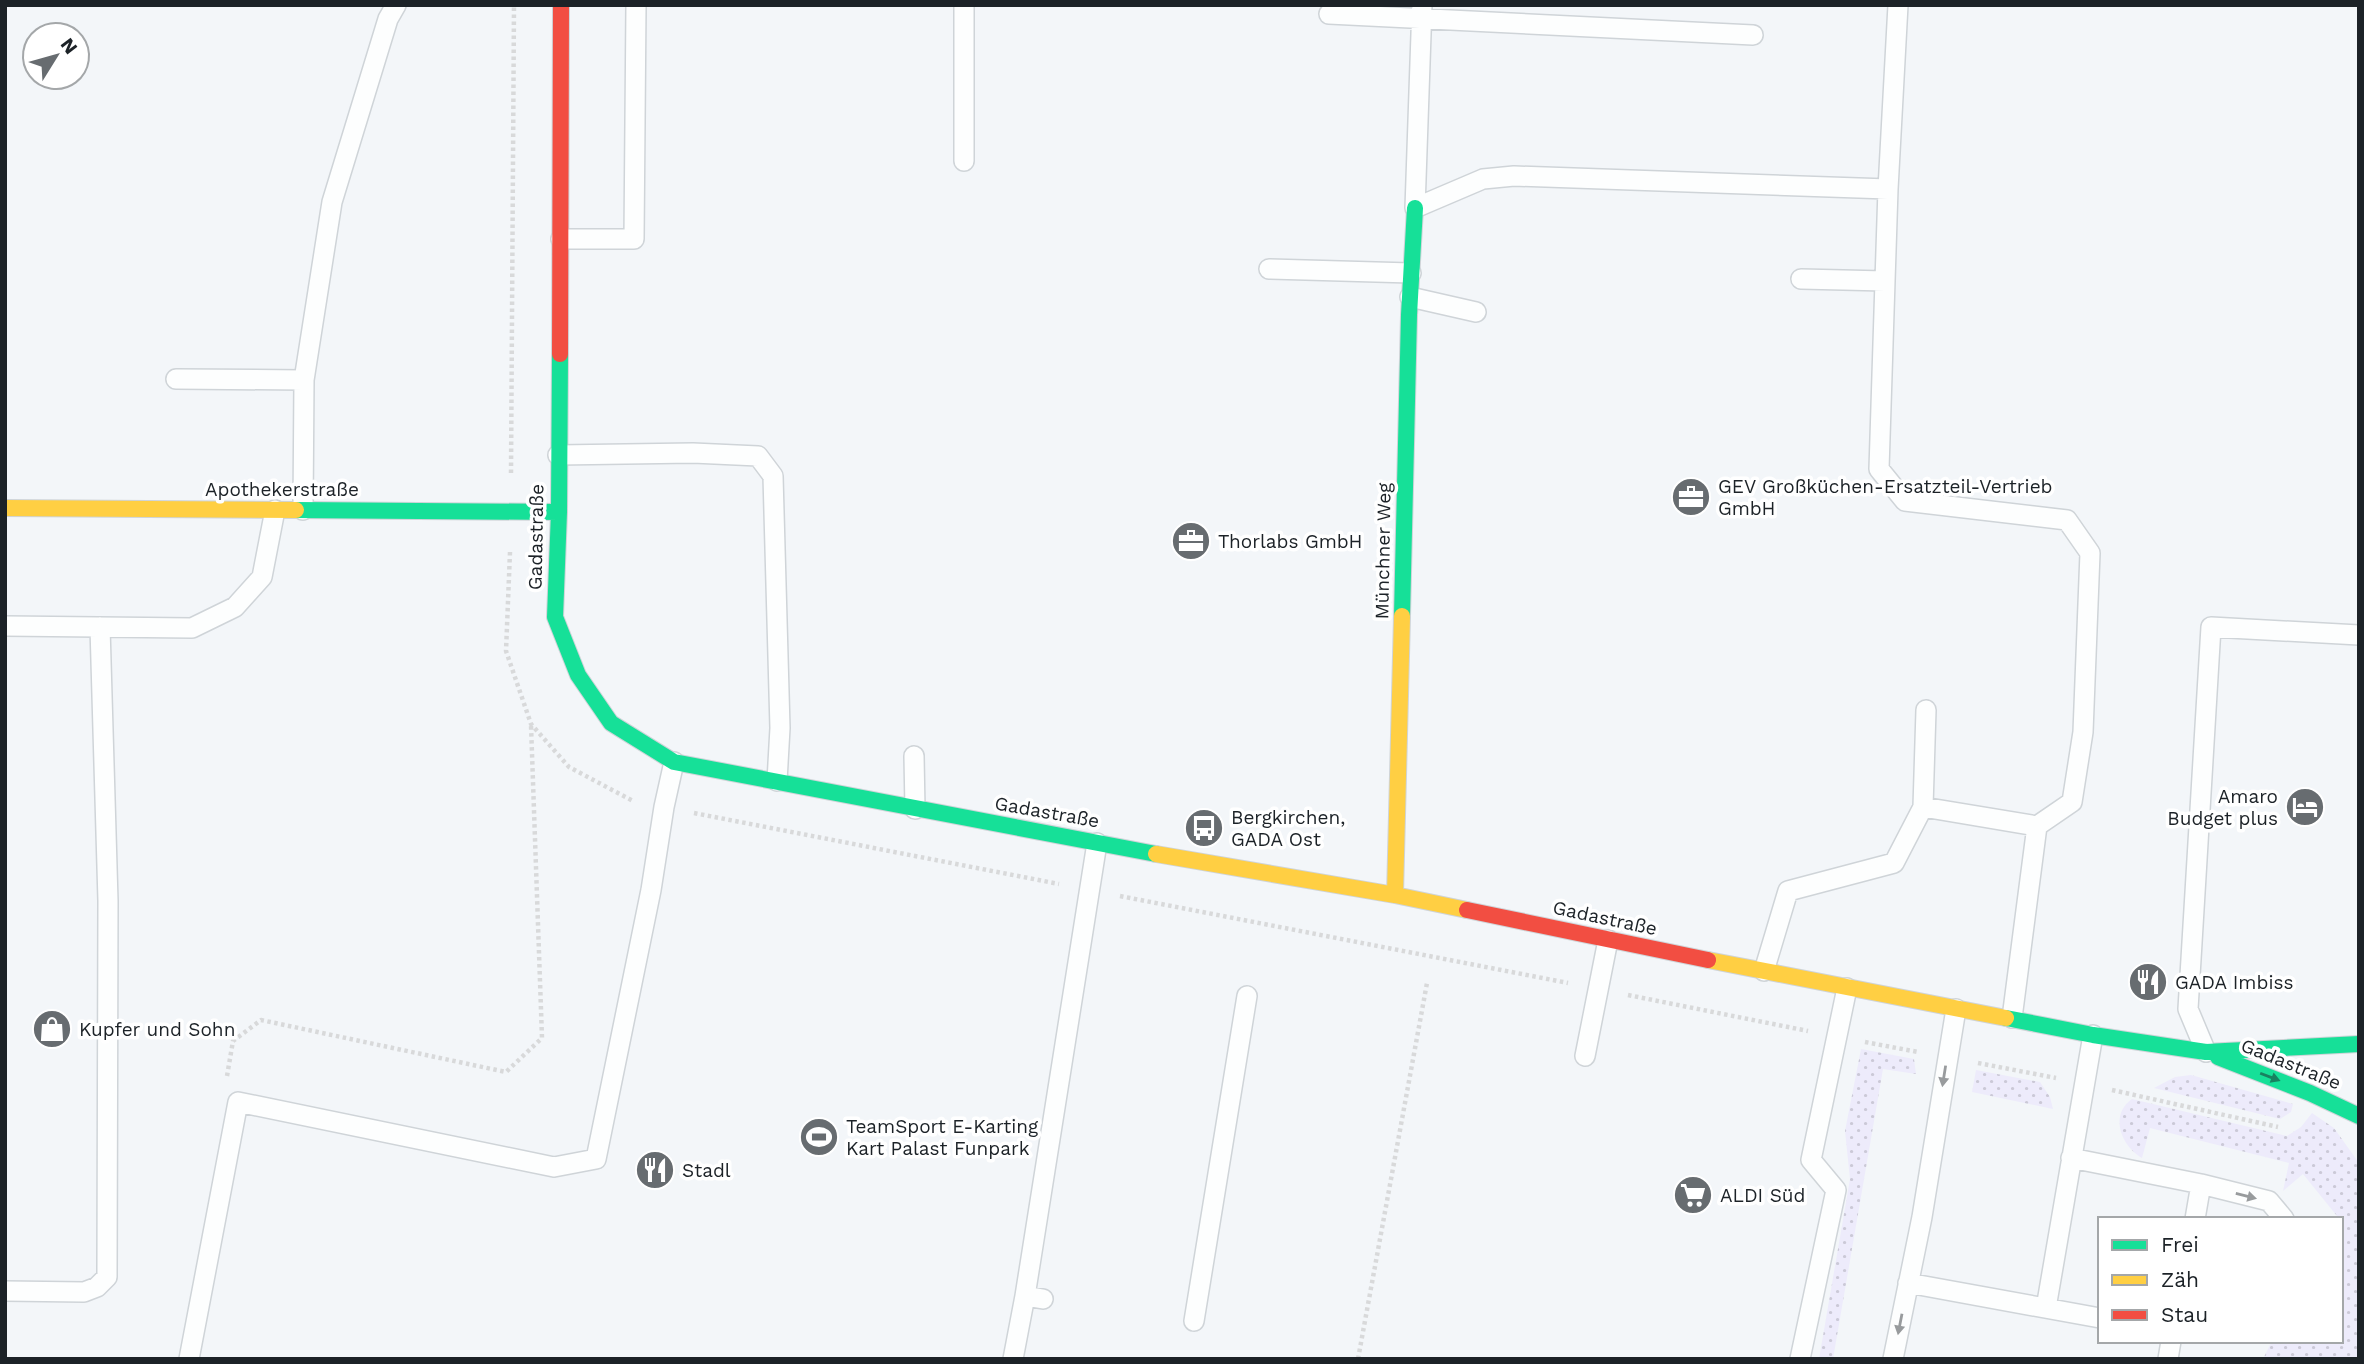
<svg xmlns="http://www.w3.org/2000/svg" width="2364" height="1364" viewBox="0 0 2364 1364" font-family="'Work Sans',sans-serif">
<style>
.grass{fill:url(#grass-dots)}
.lines{fill:none;stroke-linecap:round;stroke-linejoin:round}
.lane-casing{stroke:#cfd4d8;stroke-width:22}
.fast-casing{stroke:#cfd4d8;stroke-width:18}
.slow-casing{stroke:#cfd4d8;stroke-width:18}
.jam-casing{stroke:#cfd4d8;stroke-width:18}
.path{stroke:#d8d9da;stroke-width:4.5;stroke-dasharray:3.5 3.5;stroke-linecap:butt}
.lane{stroke:#fdfefe;stroke-width:19}
.fast{stroke:#16e098;stroke-width:16}
.slow{stroke:#ffcf43;stroke-width:16}
.jam{stroke:#f24e42;stroke-width:16}
.oneway{fill:#989b9d}
.oneway2{fill:#198160}
.labels{text-anchor:middle;dominant-baseline:central;stroke-width:7;stroke-linejoin:round;paint-order:stroke}
.poi-label{font-size:19px;fill:#1c2227;stroke:#fff;text-anchor:start}
.street-label{font-size:19px;fill:#1c2227;stroke:#fff}
</style>
<defs>
<pattern id="grass-dots" width="8" height="8" patternUnits="userSpaceOnUse" patternTransform="scale(1.75)"><rect width="8" height="8" fill="#edebfb"/><path d="M2 2h.1M6 6h.1" fill="none" stroke="#cbc9d7" stroke-width="1.8" stroke-linecap="round"/></pattern>
</defs>
<rect width="100%" height="100%" fill="#f3f6f9"/>
<path class="grass" d="M1861,1049L1914,1059L1916,1074L1883,1069L1833,1359H1819L1850,1179L1845,1131Z
M1976,1070L2040,1082L2050,1097L2053,1109L1972,1092Z
M2191,1075L2293,1104L2291,1112L2280,1119L2154,1088L2175,1077Z
M2132,1099L2287,1136L2301,1127L2312,1113L2334,1128L2359,1163V1359H2263L2272,1341H2341V1219H2334L2337,1216L2303,1174L2283,1191L2289,1163L2150,1128L2142,1158C2121,1146 2109,1115 2132,1099Z"/>
<g class="lines">
<g class="lane-casing">
<path id="lane" d="M964,5V161
M1422,5L1415,208L1483,179L1514,176L1888,189L1898,5
M1329,14L1753,35
M561,239H634L636,5
M1269,269L1411,273
M1801,279L1885,281L1879,469L1905,501L2067,520L2090,553L2083,732L2072,802L2037,826
M1885,281L1888,189
M1410,297L1476,312
M176,379L304,380
M558,455L693,453L758,456L773,476L780,728L777,781
M303,510L304,380L332,202L388,19L396,5
M5,626L192,628L235,607L262,577L275,510
M914,756L915,809
M1923,807L1926,710
M1764,971L1788,891L1894,863L1923,807L2037,826L2012,1018
M2206,1052L2188,1009L2211,627L2359,635
M1585,1056L1608,940
M2071,1158L2201,1184L2195,1219
M2201,1184L2269,1201L2284,1219
M1908,1283L2100,1318
M5,1291L84,1292L97,1287L107,1277L108,901L100,627
M1043,1299L1025,1296L1097,843
M2046,1308L2093,1035
M1194,1321L1247,996
M189,1359L238,1102L554,1167L596,1159L651,890L664,807L674,762
M1013,1359L1025,1296
M1800,1359L1836,1190L1811,1160L1847,988
M1893,1359L1922,1217L1956,1009
M2168,1359L2171,1341"/>
</g>
<g class="fast-casing">
<path id="fast" d="M560,354L559,512L555,617L578,675L611,723L674,762L1156,854
M296,510L559,512
M1402,616L1409,315L1415,208
M2006,1018L2093,1035L2206,1052L2359,1044
M2218,1057L2310,1093L2359,1116"/>
</g>
<g class="slow-casing">
<path id="slow" d="M5,508L296,510
M1156,854L1395,895L1467,910
M1395,895L1402,616
M1708,960L2006,1018"/>
</g>
<g class="jam-casing">
<path id="jam" d="M560,354L561,5
M1467,910L1708,960"/>
</g>
<path class="path" d="M511,473L514,5
M510,552L506,651L531,724L569,767L633,801
M694,813L1059,884
M1120,896L1568,983
M1628,995L1808,1031
M1865,1042L1918,1052
M1978,1063L2056,1078
M227,1076L233,1041L261,1020L506,1072L542,1038L531,725
M2112,1090L2278,1127
M1358,1359L1427,983"/>
<use href="#lane" class="lane"/>
<use href="#fast" class="fast"/>
<use href="#slow" class="slow"/>
<use href="#jam" class="jam"/>
</g>
<defs><path id="oneway-solid" d="M-6-.8H1V-3.2L6.5 0L1 3.2V.8H-6Z" transform="scale(1.75)"/></defs>
<g class="oneway">
<use href="#oneway-solid" transform="translate(1944 1076) rotate(99)"/>
<use href="#oneway-solid" transform="translate(2246 1196) rotate(14)"/>
<use href="#oneway-solid" transform="translate(1900 1324) rotate(101)"/>
</g>
<use class="oneway2" href="#oneway-solid" transform="translate(2270 1077) rotate(21)"/>
<defs>
<g id="office-disc" transform="scale(2.0125)"><circle r="9.5" fill="#676c70" stroke="#fff"/><path d="M-6-3h4V-5.5h4V-3h4V5H-6ZM-1-4.5V-3h2v-1.5ZM-6 0V1H6V0Z" fill="#fff"/></g>
<g id="hotel-disc" transform="scale(2.0125)"><circle r="9.5" fill="#676c70" stroke="#fff"/><path d="M-6-4.5h1.5V1H6V5H4.5V3h-9V5H-6ZM-4 0a1.8 1.8 0 1 1 3.6 0ZM.5 0V-2.5h3Q6-2.5 6 0Z" fill="#fff"/></g>
<g id="bus-disc" transform="scale(2.0125)"><circle r="9.5" fill="#676c70" stroke="#fff"/><path d="M-5-6H5V4H4V6H2V4H-2V6H-4V4H-5ZM-3.5-4V0h7V-4ZM-3.5 1.2v1.5H-2V1.2ZM2 1.2v1.5H3.5V1.2Z" fill="#fff"/></g>
<g id="restaurant-disc" transform="scale(2.0125)"><circle r="9.5" fill="#676c70" stroke="#fff"/><path d="M-5-6h1v4h1v-4h1v4h1v-4h1v5L-1.5 .5V6h-2V.5L-5-1ZM5-6V6H3V1.5H1.5Q1.5-4 5-6Z" fill="#fff"/></g>
<g id="shop-disc" transform="scale(2.0125)"><circle r="9.5" fill="#676c70" stroke="#fff"/><path d="M-5-2.5h2.3a2.7 3.5 0 0 1 5.4 0H5L5.5 6h-11ZM-1.5-2.5h3a1.5 2.3 0 0 0-3 0Z" fill="#fff"/></g>
<g id="stadium-disc" transform="scale(2.0125)"><circle r="9.5" fill="#676c70" stroke="#fff"/><path d="M0-5a6.5 5 0 1 0 0 10a6.5 5 0 1 0 0-10ZM-3.5-1.8h7v3.6h-7Z" fill="#fff"/></g>
<g id="supermarket-disc" transform="scale(2.0125)"><circle r="9.5" fill="#676c70" stroke="#fff"/><path d="M-6-5.5h2.5l.6 2H6L4.5 2H-2.5L-4.4-4H-6ZM-1.5 3.2a1.3 1.3 0 1 0 .1 0ZM3 3.2a1.3 1.3 0 1 0 .1 0Z" fill="#fff"/></g>
</defs>
<g fill-rule="evenodd">
<use href="#office-disc" x="1691" y="497"/>
<use href="#office-disc" x="1191" y="541"/>
<use href="#hotel-disc" x="2305" y="807"/>
<use href="#bus-disc" x="1204" y="828"/>
<use href="#restaurant-disc" x="2148" y="982"/>
<use href="#shop-disc" x="52" y="1029"/>
<use href="#stadium-disc" x="819" y="1137"/>
<use href="#restaurant-disc" x="655" y="1170"/>
<use href="#supermarket-disc" x="1693" y="1195"/>
</g>
<g class="labels">
<g class="poi-label">
<text x="1718" y="486">GEV Großküchen-Ersatzteil-Vertrieb<tspan x="1718" dy="22">GmbH</tspan></text>
<text x="1218" y="541">Thorlabs GmbH</text>
<text x="2278" y="796" text-anchor="end">Amaro<tspan x="2278" dy="22">Budget plus</tspan></text>
<text x="1231" y="817">Bergkirchen,<tspan x="1231" dy="22">GADA Ost</tspan></text>
<text x="2175" y="982">GADA Imbiss</text>
<text x="79" y="1029">Kupfer und Sohn</text>
<text x="846" y="1126">TeamSport E-Karting<tspan x="846" dy="22">Kart Palast Funpark</tspan></text>
<text x="682" y="1170">Stadl</text>
<text x="1720" y="1195">ALDI Süd</text>
</g>
<g class="street-label">
<text x="282" y="489">Apothekerstraße</text>
<text transform="translate(536 537) rotate(-89)">Gadastraße</text>
<text transform="translate(1383 551) rotate(-89)">Münchner Weg</text>
<text transform="translate(1047 812) rotate(10)">Gadastraße</text>
<text transform="translate(1605 918) rotate(12)">Gadastraße</text>
<text transform="translate(2291 1064) rotate(22)">Gadastraße</text>
</g>
</g>
<rect width="2364" height="1364" fill="none" stroke="#1c2227" stroke-width="14"/>
<rect x="2098" y="1217" width="245" height="126" fill="#ffffff" stroke="#a4a7a9" stroke-width="2"/>
<rect x="2112" y="1240" width="35" height="10" fill="#16e098" stroke="#a4a7a9" stroke-width="2"/>
<text x="2161" y="1252" font-size="21" fill="#1c2227">Frei</text>
<rect x="2112" y="1275" width="35" height="10" fill="#ffcf43" stroke="#a4a7a9" stroke-width="2"/>
<text x="2161" y="1287" font-size="21" fill="#1c2227">Zäh</text>
<rect x="2112" y="1310" width="35" height="10" fill="#f24e42" stroke="#a4a7a9" stroke-width="2"/>
<text x="2161" y="1322" font-size="21" fill="#1c2227">Stau</text>
<g transform="translate(56 56) rotate(53)"><circle r="33" fill="#ffffff" stroke="#a4a7a9" stroke-width="2"/>
<path d="M0-5L12 26L0 18L-12 26Z" fill="#676c70"/>
<text y="-10" font-size="19" font-weight="bold" text-anchor="middle" fill="#1c2227">N</text>
</g>
</svg>
